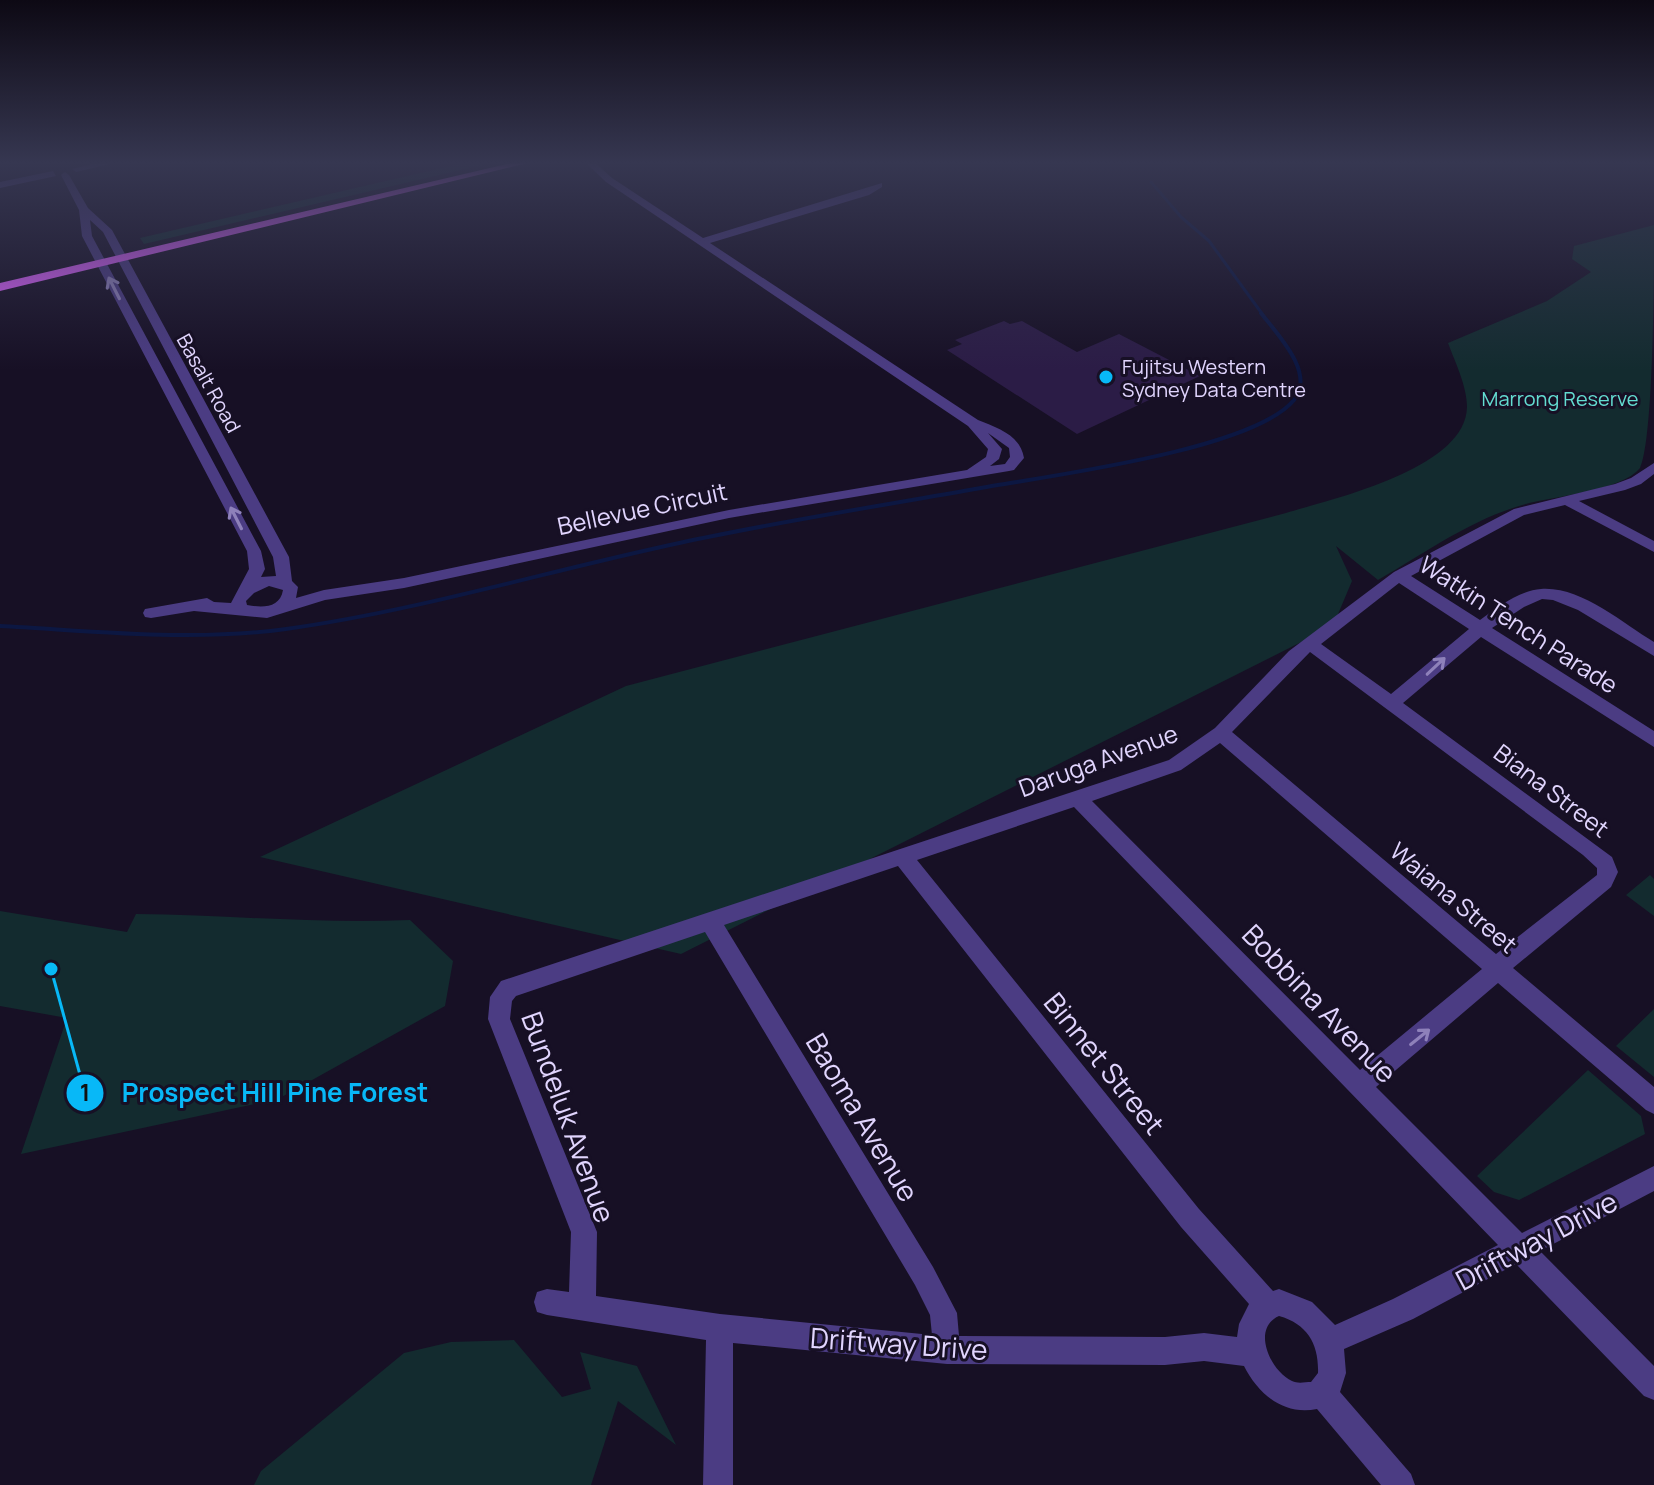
<svg xmlns="http://www.w3.org/2000/svg" width="1654" height="1485" viewBox="0 0 1654 1485" font-family="Manrope,sans-serif">
<style>
.green{fill:#132b2f}
.lines{fill:none;stroke-linecap:round;stroke-linejoin:round}
.stream-far1{stroke:#0c1742;stroke-width:3}
.stream{stroke:#0c1742;stroke-width:4}
.building{fill:#2b1c46}
.minor{fill:#4b3c83;fill-rule:evenodd}
.major{fill:#d960fa;fill-rule:evenodd}
.oneway{stroke:#8e81ba}
.poi-dot{fill:#08b8f7;stroke:#171025;stroke-width:3}
.labels{text-anchor:middle;dominant-baseline:central;stroke-width:6;stroke-linejoin:round;paint-order:stroke}
.far-poi-label{font-size:20px;fill:#e1d5fe;stroke:#171025;text-anchor:start}
.far-street-label{font-size:20px;fill:#e1d5fe;stroke:#171025}
.far-park-label{font-size:20px;fill:#63dcd1;stroke:#171025}
.street-label{font-size:24px;fill:#e1d5fe;stroke:#171025}
.near-street-label{font-size:28px;fill:#e1d5fe;stroke:#171025}
.leader{fill:none;stroke:#08b8f7;stroke-width:3}
.callout-dot{fill:#08b8f7;stroke:#171025;stroke-width:3}
.mark-label{font-size:24px;text-anchor:middle;font-weight:bold;fill:#111}
.callout-label{font-size:26px;text-anchor:middle;font-weight:bold;fill:#08b8f7;stroke:#171025;stroke-width:6;stroke-linejoin:round;paint-order:stroke}
</style>
<rect width="100%" height="100%" fill="#171025"/>
<path class="green" d="M468,162H495L144,244L140,238Z
M1654,225C1654,271 1654,438 1640,468C1621,492 1549,496 1519,506C1469,521 1423,554 1378,580L1336,546L1352,581L1333,626L681,954L260,857L626,686L1286,513C1332,499 1466,469 1467,407C1467,386 1455,362 1448,343L1547,301L1591,272L1572,259L1574,246Z
M1650,875L1654,879V916L1626,895Z
M0,911L127,932L136,914C227,915 318,924 410,920L453,961L445,1006L278,1099L21,1154L67,1018L0,1006Z
M1654,1009V1077L1616,1046Z
M1588,1070L1641,1116L1645,1134L1519,1200L1494,1192L1477,1176Z
M514,1340L562,1397L591,1389L580,1352L637,1366L676,1445L618,1401L591,1485H254L261,1471L404,1353L451,1342Z"/>
<g class="lines">
<path class="stream-far1" d="M1151,182L1181,217L1209,241L1263,315"/>
<path class="stream" d="M0,626C95,631 191,642 286,629C430,609 570,564 713,536C801,518 891,504 981,488C1048,476 1253,450 1294,400C1316,373 1277,334 1261,313"/>
</g>
<path class="building" d="M1004,321L1010,324L1022,321L1077,352L1119,334L1200,376L1077,434L947,350L962,344L955,340Z"/>
<g class="lines">
<path class="minor" d="M100,162H118L76,172L72,169Z
M585,162H594L612,178L703,238L882,183V187L869,195L710,243L978,420C998,428 1020,435 1024,458L1014,470L1009,471L729,518L404,588L325,600L267,618L194,611L151,618L145,617L143,613L145,609L207,598L214,602L231,603L249,569L247,551L82,236L79,210L61,175L65,172L69,175L88,208L112,230L289,557L292,581L298,587L296,598L324,590L404,578L729,510L967,470L986,457L988,449L968,426L606,182ZM90,220L103,232L273,557L276,576L261,577L265,569L261,551L92,236ZM988,433L1009,448L1010,457L1005,464L990,466L999,459L1002,449ZM269,586L283,590C280,608 263,608 247,605L246,601L254,593Z
M53,171L56,176L0,188V182Z
M1654,463V474L1641,484L1625,490L1579,501L1654,541V552L1565,505L1524,515L1411,576L1480,620C1496,608 1520,590 1541,589C1581,586 1622,623 1654,642V656L1578,610L1553,600L1542,599L1524,607L1492,628L1654,731V747L1481,637L1403,703L1612,857L1618,872L1611,887L1513,968L1654,1087V1114L1646,1110L1498,983L1376,1087L1522,1233L1654,1166V1191L1540,1251L1654,1366V1400L1644,1396L1516,1264L1413,1319L1344,1349L1346,1373L1340,1392L1411,1474L1415,1485H1381L1317,1409C1284,1416 1258,1394 1244,1366L1204,1361L1165,1365L947,1364L733,1343V1485H703L706,1340L547,1315L537,1312L534,1302L537,1292L547,1289L569,1292L571,1232L488,1019L490,997L501,981L1169,760L1215,728L1289,651L1394,572L1514,509L1615,484L1631,478ZM1399,583L1469,629L1391,694L1321,644ZM1310,652L1583,855L1597,868V875L1496,954L1232,732ZM1220,743L1482,969L1360,1070L1092,801L1181,770ZM1074,807L1498,1245L1393,1299L1335,1325L1312,1302L1279,1289L1273,1291L1199,1209L917,860ZM898,866L1181,1227L1249,1304L1239,1324L1237,1337L1204,1333L1165,1337L959,1336L957,1313L933,1267L724,925ZM705,932L915,1285L930,1315L932,1335L720,1314L596,1296L597,1232L510,1019L512,1001L516,996ZM1279,1316C1308,1324 1319,1345 1318,1373L1311,1382C1305,1382 1298,1384 1292,1381C1270,1371 1251,1328 1279,1316Z"/>
<path class="major" d="M515,162H532L0,291V283Z"/>
</g>
<defs><path id="oneway-shaft" d="M-6 0H5M1.5-3L5.5 0L1.5 3" fill="none" stroke-width="1.6" stroke-linecap="round" stroke-linejoin="round" transform="scale(2)"/></defs>
<g class="oneway">
<use href="#oneway-shaft" transform="translate(114 288) rotate(-117)"/>
<use href="#oneway-shaft" transform="translate(236 518) rotate(-117)"/>
<use href="#oneway-shaft" transform="translate(1436 666) rotate(-43)"/>
<use href="#oneway-shaft" transform="translate(1420 1037) rotate(-39)"/>
</g>
<linearGradient id="sky" x2="0" y2="1"><stop stop-color="#0d0914"/><stop offset="0.44" stop-color="#363751"/><stop offset="1" stop-color="#363751" stop-opacity="0"/></linearGradient>
<rect width="1654" height="370" fill="url(#sky)"/>
<circle class="poi-dot" cx="1106" cy="377" r="8"/>
<g class="labels">
<g class="far-poi-label">
<text x="1122" y="366">Fujitsu Western<tspan x="1122" dy="23">Sydney Data Centre</tspan></text>
</g>
<g class="far-street-label">
<text transform="translate(209 383) rotate(61)">Basalt Road</text>
</g>
<g class="far-park-label">
<text x="1560" y="398">Marrong Reserve</text>
</g>
<g class="street-label">
<text transform="translate(642 508) rotate(-12)">Bellevue Circuit</text>
<text transform="translate(1519 624) rotate(33)">Watkin Tench Parade</text>
<text transform="translate(1098 760) rotate(-20)">Daruga Avenue</text>
<text transform="translate(1552 790) rotate(37)">Biana Street</text>
<text transform="translate(1454 897) rotate(40)">Waiana Street</text>
</g>
<g class="near-street-label">
<text transform="translate(1320 1003) rotate(46)">Bobbina Avenue</text>
<text transform="translate(1105 1063) rotate(51)">Binnet Street</text>
<text transform="translate(569 1117) rotate(70)">Bundeluk Avenue</text>
<text transform="translate(863 1117) rotate(59)">Baoma Avenue</text>
<text transform="translate(1536 1240) rotate(-28)">Driftway Drive</text>
<text transform="translate(899 1343) rotate(4)">Driftway Drive</text>
</g>
</g>
<path class="leader" d="M51 969L85 1093"/>
<g class="callout-dot">
<circle cx="51" cy="969" r="8"/>
<circle cx="85" cy="1093" r="20"/>
</g>
<g class="mark-label">
<text x="85" y="1101">1</text>
</g>
<g class="callout-label">
<text x="275" y="1102">Prospect Hill Pine Forest</text>
</g>
</svg>
